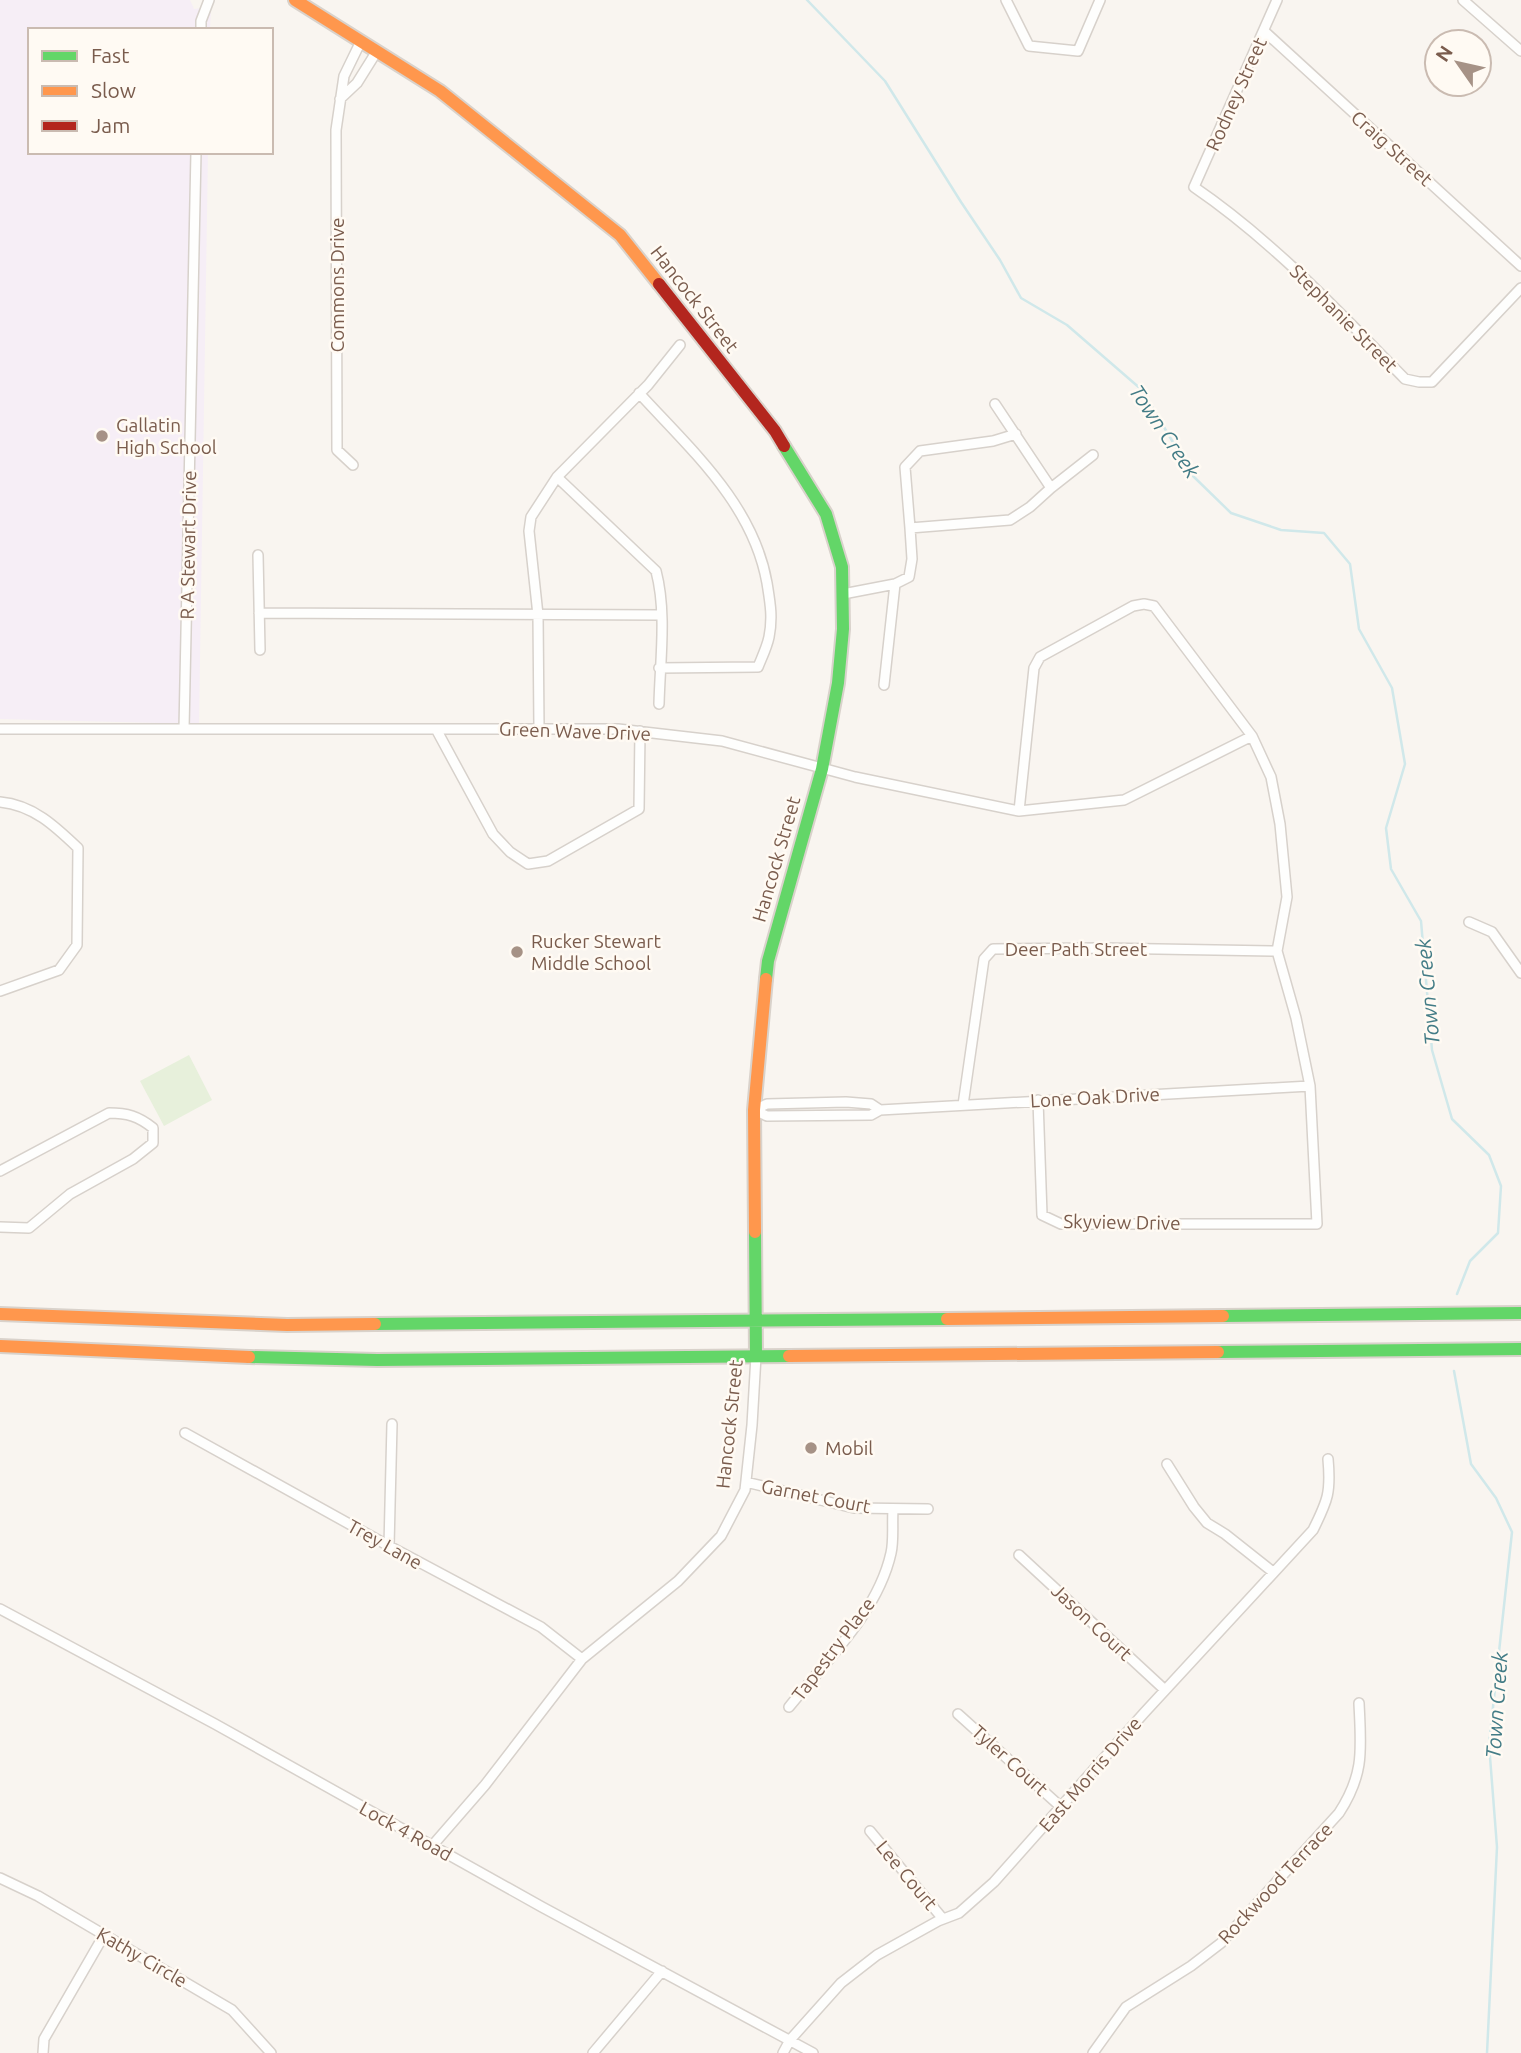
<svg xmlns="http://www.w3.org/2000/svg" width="1521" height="2053" viewBox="0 0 1521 2053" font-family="Ubuntu,sans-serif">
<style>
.education{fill:#f6eef6}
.green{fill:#e7f0db}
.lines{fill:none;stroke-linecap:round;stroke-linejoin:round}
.stream{stroke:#d0e8ea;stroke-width:2.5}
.street-casing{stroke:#d7d1cb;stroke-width:12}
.fast-casing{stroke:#d9d2cb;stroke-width:16}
.slow-casing{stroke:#d9d2cb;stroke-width:16}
.jam-casing{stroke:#d9d2cb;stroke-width:16}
.street{stroke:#fefefd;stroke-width:9}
.fast{stroke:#63d668;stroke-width:12}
.slow{stroke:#ff974d;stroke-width:12}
.jam{stroke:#b3261e;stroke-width:12}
.poi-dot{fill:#a69286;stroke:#fffaf3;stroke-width:2.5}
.labels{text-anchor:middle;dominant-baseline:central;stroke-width:5;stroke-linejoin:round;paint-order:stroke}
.street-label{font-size:19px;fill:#7a5c4d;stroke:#fffaf3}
.poi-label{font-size:19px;fill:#7a5c4d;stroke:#fffaf3;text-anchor:start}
.water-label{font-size:21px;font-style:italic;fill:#437c86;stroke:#fffaf3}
</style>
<rect width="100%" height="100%" fill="#f9f5f0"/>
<path class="education" d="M0,0H190L194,9L211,7L210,30H30V152H208L199,724L0,719Z"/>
<path class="green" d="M189,1055L212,1100L164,1126L140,1081Z"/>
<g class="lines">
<path class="stream" d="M807,0L885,81L961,202L1000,260L1021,298L1067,325L1142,390L1193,476L1231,513L1281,530L1324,533L1350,564L1359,629L1392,688L1405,764L1386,828L1391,869L1421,921L1432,1050L1452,1119L1489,1155L1501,1186L1498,1233L1470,1261L1457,1294
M1454,1371L1471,1464L1496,1498L1512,1532L1489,1744L1497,1847L1487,2053"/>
<g class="street-casing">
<path id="street" d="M1006,0L1029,46L1078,51L1100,0
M1277,0L1194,187C1273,241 1338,311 1405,379L1419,382H1432L1521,288
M1463,0L1521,51
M201,30V21L209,0
M1264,31L1521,266
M340,99L357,83L377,51
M639,393C691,450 753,504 767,583C770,602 773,617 769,637C767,647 762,657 758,667L659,668
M353,465L337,450L336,130L344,76L361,41
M557,477L656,571C667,613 660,661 659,704
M1051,488L1093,455
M910,528L905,467L920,451L993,441L1016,434
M258,555L260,650
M843,594L895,584L909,577L912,559L910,528L1010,520L1030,507L1051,488L995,404
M259,613L661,615
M884,685L895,584
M0,729H618L722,741L855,777L1019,811L1124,800L1252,736
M184,729L196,152
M436,729L493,834L510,852L528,864L548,861L639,809L640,731
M539,729L538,615L529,531L531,517L557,477L648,385L680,345
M0,802C33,805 55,826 78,848L77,945L59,970L0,991
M1019,811L1034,668L1040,657L1133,606L1144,604L1154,606L1252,736L1271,777L1280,824L1287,897L1277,951L1296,1018L1310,1086L1317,1224H1061L1042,1215L1038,1100
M1469,922L1492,932L1521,973
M963,1105L984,959L993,949L1101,948L1277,951
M754,1110L767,1116L871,1115L880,1110L1310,1086
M754,1110L767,1104L846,1102L871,1104L880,1110
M0,1171L109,1113C127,1113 138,1116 153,1128V1143L133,1159L70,1194L29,1228L0,1227
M185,1433L389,1546L541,1627L582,1659
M1167,1464L1194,1507L1207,1523L1225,1534L1273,1572
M746,1482L854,1508L928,1509
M389,1546L392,1424
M1019,1555L1165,1690
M0,1609L215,1724L542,1907L813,2053
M789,1707C826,1661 878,1612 891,1553C894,1540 892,1524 893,1510
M958,1714L1061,1807
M870,1831L943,1919
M432,1846L485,1785L582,1659L678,1581L721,1536L745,1490L752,1425L756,1356
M0,1878L38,1896L232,2010L271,2053
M43,2053L44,2039L104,1935
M593,2053L662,1971
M783,2053L790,2040L841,1983L877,1955L938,1921L959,1913L994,1882L1144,1713L1313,1530C1328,1500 1331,1492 1328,1459
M1093,2053L1126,2007L1191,1966L1221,1943L1339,1813C1365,1773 1361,1749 1359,1703"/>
</g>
<g class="fast-casing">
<path id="fast" d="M766,979L768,961L822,769L838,683L843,629L842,567L826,514L784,446
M755,1232L756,1356
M1223,1316L1521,1313
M375,1324L947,1319
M1218,1352L1521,1349
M249,1357L377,1360L789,1356"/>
</g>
<g class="slow-casing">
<path id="slow" d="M295,0L440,91L620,235L659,284
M755,1232L754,1110L766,979
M0,1314L287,1325L375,1324
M947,1319L1223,1316
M0,1346L249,1357
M789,1356L1218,1352"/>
</g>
<g class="jam-casing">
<path id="jam" d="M659,284L775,431L784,446"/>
</g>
<use href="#street" class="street"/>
<use href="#fast" class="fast"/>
<use href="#slow" class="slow"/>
<use href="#jam" class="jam"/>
</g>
<g class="poi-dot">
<circle cx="102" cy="436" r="7"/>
<circle cx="517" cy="952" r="7"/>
<circle cx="811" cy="1448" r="7"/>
</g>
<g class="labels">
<g class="street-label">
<text transform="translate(1236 94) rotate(-66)">Rodney Street</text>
<text transform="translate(1392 148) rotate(42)">Craig Street</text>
<text transform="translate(337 285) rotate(-90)">Commons Drive</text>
<text transform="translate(695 299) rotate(52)">Hancock Street</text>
<text transform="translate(1344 318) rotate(45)">Stephanie Street</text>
<text transform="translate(188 545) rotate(-89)">R A Stewart Drive</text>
<text transform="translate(575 731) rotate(2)">Green Wave Drive</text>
<text transform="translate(776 859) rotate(-74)">Hancock Street</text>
<text x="1076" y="949">Deer Path Street</text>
<text transform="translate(1095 1097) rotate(-3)">Lone Oak Drive</text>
<text transform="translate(1122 1222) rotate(1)">Skyview Drive</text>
<text transform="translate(729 1424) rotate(-84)">Hancock Street</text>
<text transform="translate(816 1496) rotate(11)">Garnet Court</text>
<text transform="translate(385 1544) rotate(29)">Trey Lane</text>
<text transform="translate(1092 1622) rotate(43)">Jason Court</text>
<text transform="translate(833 1649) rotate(-53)">Tapestry Place</text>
<text transform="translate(1010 1760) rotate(42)">Tyler Court</text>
<text transform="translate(1090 1774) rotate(-49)">East Morris Drive</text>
<text transform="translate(406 1831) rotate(29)">Lock 4 Road</text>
<text transform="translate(907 1875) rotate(50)">Lee Court</text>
<text transform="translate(1275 1883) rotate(-47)">Rockwood Terrace</text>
<text transform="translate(142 1957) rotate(30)">Kathy Circle</text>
</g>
<g class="poi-label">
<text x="116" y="425">Gallatin<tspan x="116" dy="22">High School</tspan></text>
<text x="531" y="941">Rucker Stewart<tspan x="531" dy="22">Middle School</tspan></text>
<text x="825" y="1448">Mobil</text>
</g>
<g class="water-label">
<text transform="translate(1165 431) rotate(56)">Town Creek</text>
<text transform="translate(1427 992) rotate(-95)">Town Creek</text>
<text transform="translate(1496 1705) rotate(-86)">Town Creek</text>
</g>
</g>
<rect x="28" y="28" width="245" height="126" fill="#fffaf3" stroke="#cabbb1" stroke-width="2"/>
<rect x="42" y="51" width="35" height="10" fill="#63d668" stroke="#cabbb1" stroke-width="2"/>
<text x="91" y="63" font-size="21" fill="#7a5c4d">Fast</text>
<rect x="42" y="86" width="35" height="10" fill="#ff974d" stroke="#cabbb1" stroke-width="2"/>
<text x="91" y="98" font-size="21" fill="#7a5c4d">Slow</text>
<rect x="42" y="121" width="35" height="10" fill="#b3261e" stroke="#cabbb1" stroke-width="2"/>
<text x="91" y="133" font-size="21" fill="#7a5c4d">Jam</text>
<g transform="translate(1458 63) rotate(304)"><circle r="33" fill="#fffaf3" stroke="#cabbb1" stroke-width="2"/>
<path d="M0-5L12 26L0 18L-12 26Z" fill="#a69286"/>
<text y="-10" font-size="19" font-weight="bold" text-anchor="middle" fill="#7a5c4d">N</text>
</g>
</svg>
